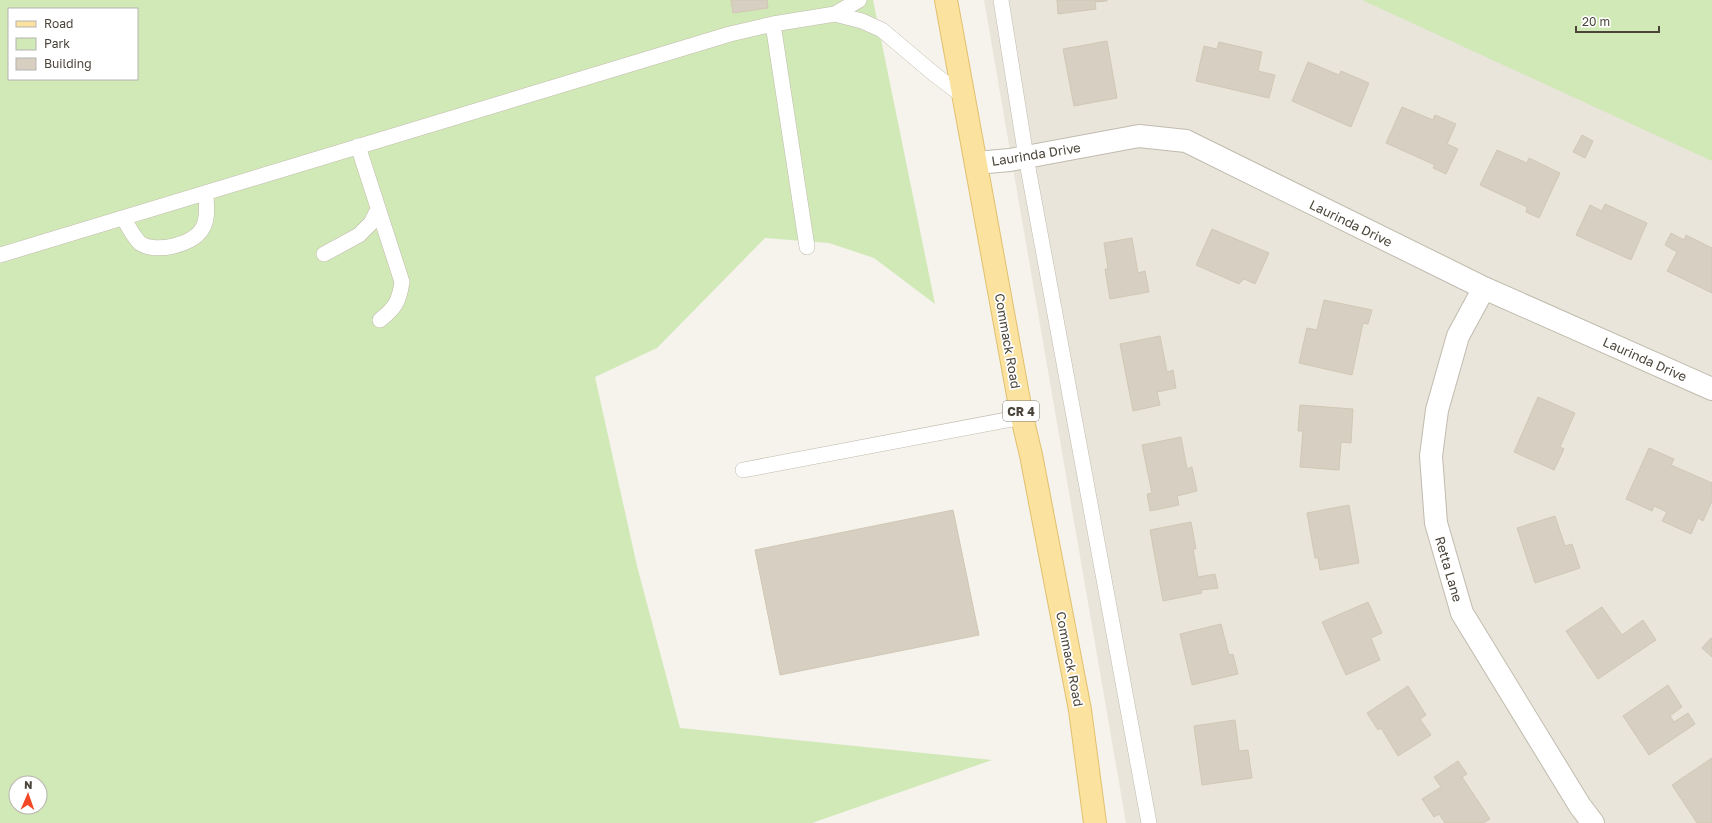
<svg xmlns="http://www.w3.org/2000/svg" width="1712" height="823" viewBox="0 0 1712 823" font-family="'Golos Text',sans-serif">
<style>
.residential{fill:#e9e5da}
.green{fill:#d1e8b7;fill-rule:evenodd}
.building{fill:#d7cfc1;stroke:#d1c7b5}
.lines{fill:none;stroke-linecap:round;stroke-linejoin:round}
.lane-casing{stroke:#c1bbae;stroke-width:16}
.street-casing{stroke:#c1bbae;stroke-width:24}
.primary-casing{stroke:#e1c06f;stroke-width:24}
.lane{stroke:#fff;stroke-width:15}
.street{stroke:#fff;stroke-width:22}
.primary{stroke:#fbe29f;stroke-width:22}
.labels{text-anchor:middle;dominant-baseline:central;stroke-width:3.5;stroke-linejoin:round;paint-order:stroke}
.shield{fill:#fff;stroke:#807c74;stroke-width:1}
.shield-label{font-size:12px;font-weight:bold;fill:#4a4439}
.street-label{font-size:13px;fill:#4a4439;stroke:#fff}
</style>
<rect width="100%" height="100%" fill="#f5f3ec"/>
<path class="residential" d="M984,0H1378L1712,157V823H1126Z"/>
<path class="green" d="M0,0H873L935,304L874,258L829,243L765,238L657,348L595,377L637,566L680,728L992,760L812,823H0ZM9,9H137V79H9ZM16,783H40V807H16Z
M1362,0H1712V161Z"/>
<path class="building" d="M731,0H767L768,8L733,13Z
M1057,0H1107V1L1095,2L1096,9L1058,14Z
M1107,41L1117,98L1074,106L1063,49Z
M1219,42L1262,52L1258,71L1275,75L1269,98L1196,81L1204,46L1217,49Z
M1308,62L1339,75L1341,71L1369,83L1351,127L1292,101Z
M1402,107L1433,120L1435,115L1456,124L1447,144L1458,149L1446,174L1433,168L1435,165L1386,143Z
M1582,135L1593,141L1585,158L1573,152Z
M1497,150L1527,163L1529,158L1560,173L1539,218L1526,212L1527,207L1480,185Z
M1605,204L1647,223L1631,260L1576,235L1590,205L1602,211Z
M1212,229L1269,253L1255,284L1244,279L1239,284L1196,265Z
M1671,233L1684,240L1686,235L1712,248V293L1667,271L1677,252L1665,245Z
M1132,238L1138,273L1145,271L1149,292L1110,299L1105,269H1108L1104,243Z
M1324,300L1372,310L1368,324L1363,323L1352,375L1299,363L1307,328L1317,330Z
M1160,336L1167,372L1173,370L1176,388L1157,392L1160,405L1133,411L1120,344Z
M1538,397L1575,413L1560,447L1564,449L1554,470L1514,452Z
M1300,405L1353,409L1351,443L1341,442L1339,470L1300,467L1303,431H1298Z
M1181,437L1187,469L1192,467L1197,491L1177,496L1179,505L1150,511L1147,494L1152,493L1142,445Z
M1649,448L1674,459L1671,465L1712,483V501L1703,521L1698,518L1691,534L1662,521L1667,512L1654,506L1652,511L1626,499Z
M1349,505L1359,563L1320,570L1318,558H1315L1307,513Z
M953,510L979,635L780,675L755,550Z
M1555,516L1565,546L1572,544L1580,568L1535,583L1517,528Z
M1191,522L1196,549H1193L1198,577L1215,574L1218,588L1201,590L1202,593L1163,601L1150,530Z
M1368,602L1382,633L1371,638L1380,660L1346,675L1322,622Z
M1602,607L1622,635L1643,620L1656,640L1598,679L1566,631Z
M1221,624L1229,655L1233,654L1238,674L1192,685L1180,634Z
M1711,638L1712,639V657L1702,648Z
M1668,685L1682,707L1670,716L1674,722L1688,713L1695,724L1649,755L1623,716Z
M1408,686L1426,715L1420,719L1431,735L1398,756L1381,728L1378,730L1367,713Z
M1235,720L1239,751L1248,750L1252,778L1202,785L1194,726Z
M1712,758V823H1697L1672,785Z
M1458,761L1467,774L1462,777L1490,819L1483,823H1445L1439,814L1434,817L1422,799L1441,787L1434,777Z"/>
<g class="lines">
<g class="lane-casing">
<path id="lane" d="M1001,0L1026,157L1149,823
M835,14L862,21L882,30L934,74L963,96
M773,24L807,247
M358,146L402,282C399,302 395,308 380,320
M123,218C128,225 133,237 140,243C155,254 193,245 202,229C209,219 206,204 206,193
M324,254L359,235L371,223L378,209
M0,255L730,34L773,24L835,14L859,0
M743,470L1022,417"/>
</g>
<g class="street-casing">
<path id="street" d="M976,163L1010,160L1139,136L1186,141L1484,288L1712,389
M1484,288L1458,336L1437,410L1431,456L1436,523L1462,613L1580,806L1593,823"/>
</g>
<g class="primary-casing">
<path id="primary" d="M946,0L1022,417L1031,455L1080,710L1095,823"/>
</g>
<use href="#lane" class="lane"/>
<use href="#street" class="street"/>
<use href="#primary" class="primary"/>
</g>
<g class="labels">
<rect class="shield" x="1003" y="401" width="36" height="20" rx="3"/>
<g class="shield-label">
<text x="1021" y="411">CR 4</text>
</g>
<g class="street-label">
<text transform="translate(1036 154) rotate(-9)">Laurinda Drive</text>
<text transform="translate(1351 223) rotate(26)">Laurinda Drive</text>
<text transform="translate(1008 341) rotate(80)">Commack Road</text>
<text transform="translate(1645 359) rotate(24)">Laurinda Drive</text>
<text transform="translate(1449 569) rotate(74)">Retta Lane</text>
<text transform="translate(1070 659) rotate(79)">Commack Road</text>
</g>
</g>
<rect x="8" y="8" width="130" height="72" fill="#ffffff" stroke="#b7b4b0"/>
<rect x="16" y="21" width="20" height="6" fill="#fbe29f" stroke="#b7b4b0"/>
<text x="44" y="28" font-size="12" fill="#4a4439">Road</text>
<rect x="16" y="38" width="20" height="12" fill="#d1e8b7" stroke="#b7b4b0"/>
<text x="44" y="48" font-size="12" fill="#4a4439">Park</text>
<rect x="16" y="58" width="20" height="12" fill="#d7cfc1" stroke="#b7b4b0"/>
<text x="44" y="68" font-size="12" fill="#4a4439">Building</text>
<g transform="translate(28 795) rotate(2)"><circle r="19" fill="#ffffff" stroke="#b7b4b0"/>
<path d="M0-3L7 15L0 10L-7 15Z" fill="#f34826"/>
<text y="-6" font-size="11" font-weight="bold" text-anchor="middle" fill="#4a4439">N</text>
</g>
<path d="M1576 26v6h83v-6" fill="none" stroke="#4a4439" stroke-width="2"/>
<text x="1582" y="26" font-size="12" fill="#4a4439" stroke="#ffffff" stroke-width="3" paint-order="stroke">20 m</text>
</svg>
